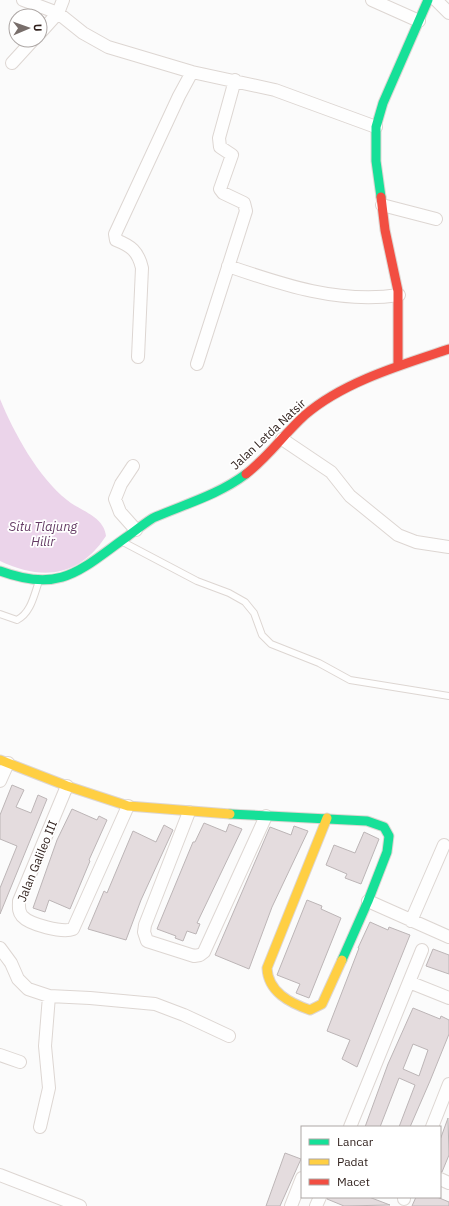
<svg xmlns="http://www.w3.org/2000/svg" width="449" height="1206" viewBox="0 0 449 1206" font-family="'IBM Plex Sans',sans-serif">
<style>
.water{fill:#ebd4ea}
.building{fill:#e4dcde;stroke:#bcb5b6;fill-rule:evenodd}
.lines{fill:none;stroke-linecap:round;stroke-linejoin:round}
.lane-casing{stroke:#ddd6d2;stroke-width:8}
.street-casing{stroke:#ddd6d2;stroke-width:14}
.fast-casing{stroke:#ddd6d2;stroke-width:11}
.slow-casing{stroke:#ddd6d2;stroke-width:11}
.jam-casing{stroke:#ddd6d2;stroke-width:11}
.lane{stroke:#fefefe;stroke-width:6}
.street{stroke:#fefefe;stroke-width:12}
.fast{stroke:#16e098;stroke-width:9}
.slow{stroke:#ffcf43;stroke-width:9}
.jam{stroke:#f24e42;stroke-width:9}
.labels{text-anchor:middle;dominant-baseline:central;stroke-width:3.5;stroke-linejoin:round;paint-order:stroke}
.street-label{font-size:12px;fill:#31221e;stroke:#fff}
.water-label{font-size:13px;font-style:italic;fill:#663d66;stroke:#fff}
</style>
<rect width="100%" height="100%" fill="#fbfbfb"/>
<path class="water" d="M0,399C14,433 38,477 67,500C80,511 104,516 106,536C79,577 43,581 0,561Z"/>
<path class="building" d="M12,785L24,790L16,807L31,813L38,795L47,799L0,914V888L17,846L0,839V815Z
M72,809L97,820L99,816L107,820L89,860L90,861L70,909L49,900L45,912L33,908L57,840Z
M204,823L226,832L229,824L242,829L197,923L200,924L196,934L187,931L183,941L175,938L176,936L157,929L193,842H195Z
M164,825L173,830L141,900L126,940L88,929L104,891L107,893L133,831L156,842Z
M294,826L308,831L272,907L249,969L215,955L270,827L291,835Z
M364,832L379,839L361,884L345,878L347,874L326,865L334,845L355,853Z
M307,900L322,906L321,909L341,918L309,998L296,993L300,984L277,975Z
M370,922L388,930L389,927L410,935L357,1067L342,1059L350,1040L327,1031L359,948H358Z
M433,949L449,955V974L426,966Z
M413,1008L440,1019L441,1016L449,1020V1034L430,1081L410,1127H399L415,1085L399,1078L380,1127H365L388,1064ZM413,1044L428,1050L419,1076L403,1069Z
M448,1118L449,1155L442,1172H440V1140Z
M285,1153L301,1159L280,1206H266Z
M327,1197H369L390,1205L344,1206L327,1199Z
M416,1197H437L449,1202V1206H412Z"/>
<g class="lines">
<g class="lane-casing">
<path id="lane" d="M123,542L197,581L229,593L245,602L254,613L262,635L271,644L319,663L350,680L449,696
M0,614L17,620C31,613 34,595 39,581"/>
</g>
<g class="street-casing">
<path id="street" d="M23,0L58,13L83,33L108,47L192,72L275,90L376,127
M372,0L419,21
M436,0L449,13
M40,33L58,13L63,0
M12,63L33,40
M382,205L436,219
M228,266C283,285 340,304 399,295
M138,357L142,268C138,251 131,246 116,240L115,234L179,96L192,72
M197,364L246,211L244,203L223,193L220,189L232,155L220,147L219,138L235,80
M282,439L331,472L350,496L398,535L416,542L449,547
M133,466L121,484L115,499L120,512L136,530
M0,781L8,763
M67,786L19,901C19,907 18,911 22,916C30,925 63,933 73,929L128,806
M189,812L145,925L144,932L147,941L194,956L200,955L204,952L266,816
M368,901L449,937
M411,921L444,845
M0,948L11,963L18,979L28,989L49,996L90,998L155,1004L184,1015L229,1036
M409,982L449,998
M0,1055L20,1062
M40,1127L49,1088L45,1046L49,996
M350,1127L422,950
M432,1127L449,1084
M0,1175L80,1206
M440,1179L449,1183
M404,1199V1197
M291,1206L302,1178
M316,1206L320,1197"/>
</g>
<g class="fast-casing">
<path id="fast" d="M381,197L376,161V127L383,103L428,0
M0,571C62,594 81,569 128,536C136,530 145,523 153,518C185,504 218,495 246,474
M230,814L367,821L384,827L389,836L387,852L368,901L342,960"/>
</g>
<g class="slow-casing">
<path id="slow" d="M0,760L67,786L128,806L230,814
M327,818L267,968C268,992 290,1003 310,1010L322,1004L342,960"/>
</g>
<g class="jam-casing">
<path id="jam" d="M381,197L385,230L398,291V366
M246,474C268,457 284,434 305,415C343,382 401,365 449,349"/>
</g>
<use href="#lane" class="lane"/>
<use href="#street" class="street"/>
<use href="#fast" class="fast"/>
<use href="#slow" class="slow"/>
<use href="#jam" class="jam"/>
</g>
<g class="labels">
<g class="street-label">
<text transform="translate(268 434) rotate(-43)">Jalan Letda Natsir</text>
<text transform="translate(37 861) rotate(-68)">Jalan Galileo III</text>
</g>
<g class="water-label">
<text x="43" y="526">Situ Tlajung<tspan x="43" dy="15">Hilir</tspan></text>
</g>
</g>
<rect x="301" y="1126" width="140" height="72" fill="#ffffff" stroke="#ada7a5"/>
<rect x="309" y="1139" width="20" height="6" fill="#16e098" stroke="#ada7a5"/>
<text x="337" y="1146" font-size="12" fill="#31221e">Lancar</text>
<rect x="309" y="1159" width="20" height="6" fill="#ffcf43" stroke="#ada7a5"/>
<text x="337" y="1166" font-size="12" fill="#31221e">Padat</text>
<rect x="309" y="1179" width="20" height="6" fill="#f24e42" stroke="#ada7a5"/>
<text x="337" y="1186" font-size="12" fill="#31221e">Macet</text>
<g transform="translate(28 28) rotate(88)"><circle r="19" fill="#ffffff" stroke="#ada7a5"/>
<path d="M0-3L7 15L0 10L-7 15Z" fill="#786e6b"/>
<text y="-6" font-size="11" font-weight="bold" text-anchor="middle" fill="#31221e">U</text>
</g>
</svg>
